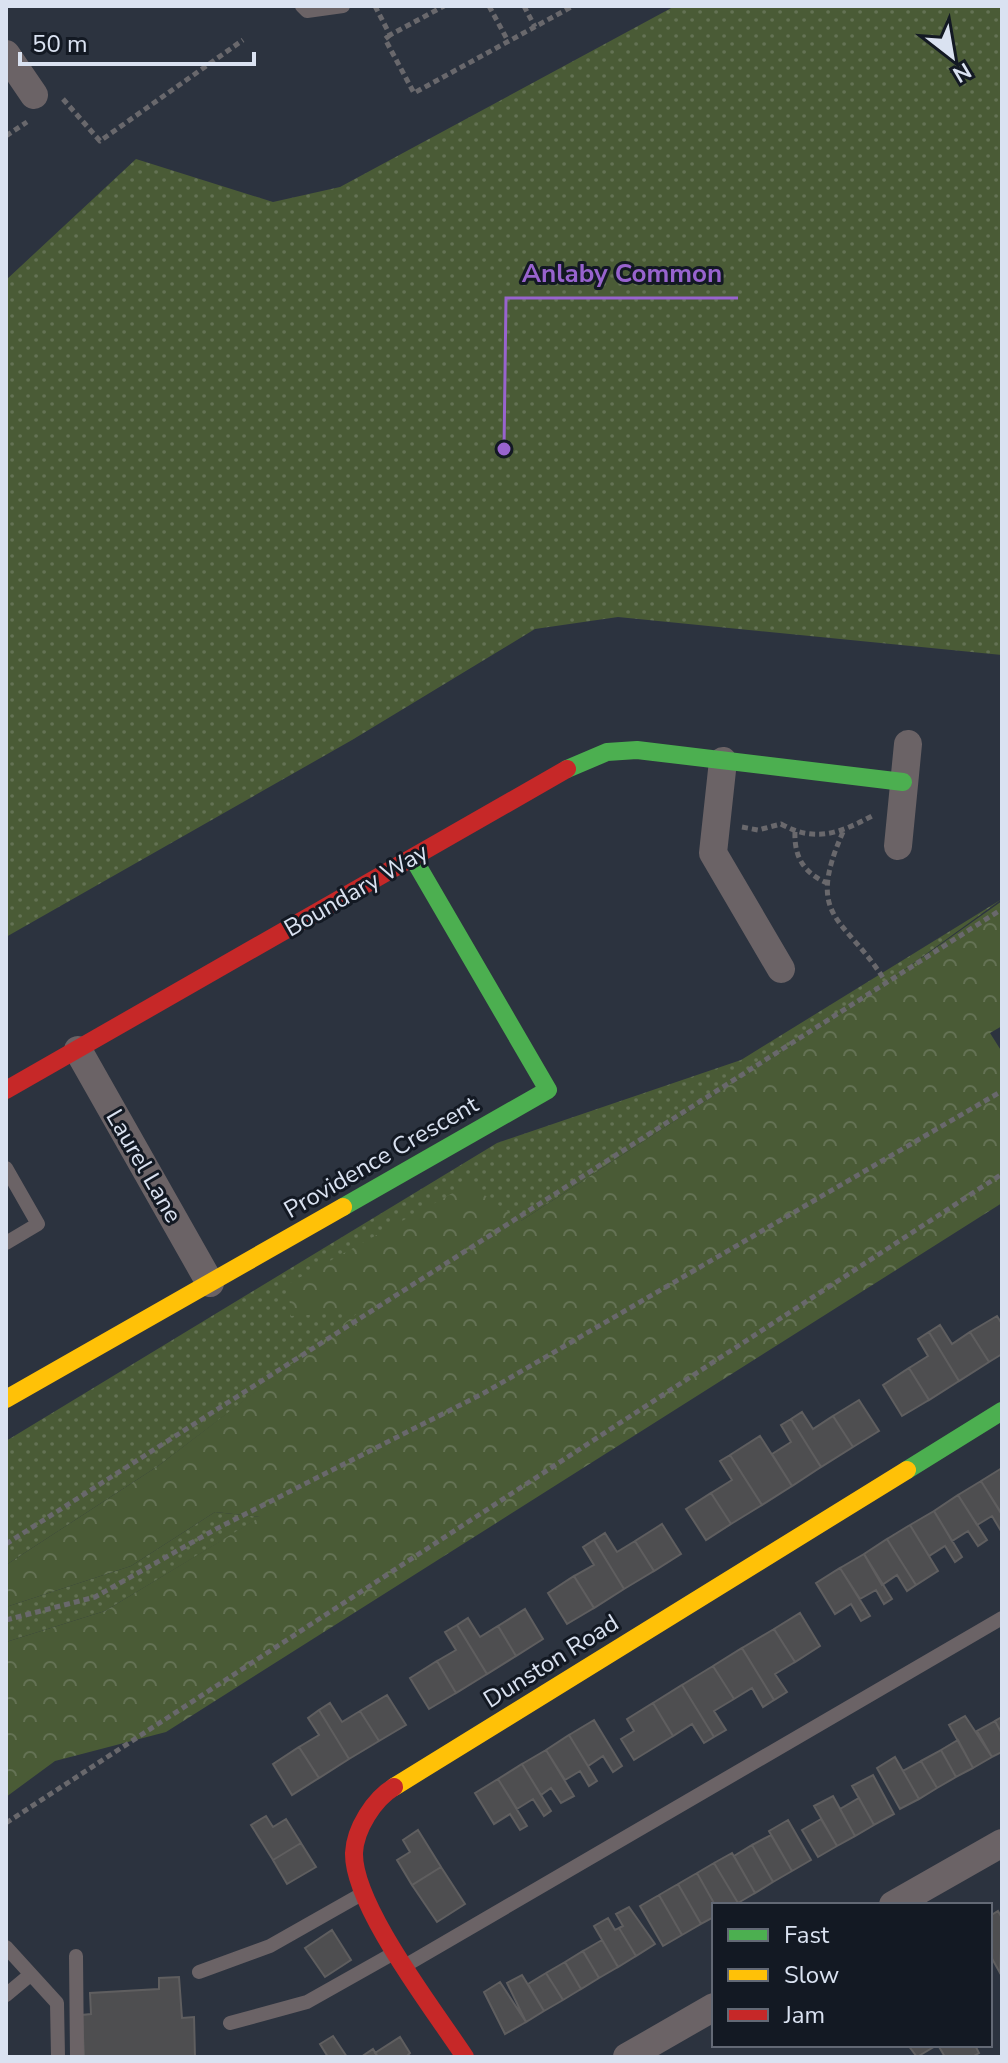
<svg xmlns="http://www.w3.org/2000/svg" width="1008" height="2063" viewBox="0 0 1008 2063" font-family="'Nunito Sans',sans-serif">
<style>
.grass{fill:url(#grass-dots)}
.forest{fill:url(#forest-crowns)}
.building{fill:#4e4e50;stroke:#5f5e5f;stroke-width:2}
.lines{fill:none;stroke-linecap:round;stroke-linejoin:round}
.path{stroke:#69686c;stroke-width:5;stroke-dasharray:6 4;stroke-linecap:butt}
.lane{stroke:#6b6366;stroke-width:14}
.street{stroke:#6b6366;stroke-width:28}
.fast{stroke:#4caf50;stroke-width:18}
.slow{stroke:#ffc107;stroke-width:18}
.jam{stroke:#c62828;stroke-width:18}
.labels{text-anchor:middle;dominant-baseline:central;stroke-width:6;stroke-linejoin:round;paint-order:stroke}
.street-label{font-size:24px;fill:#dae2f1;stroke:#131923}
.leader{fill:none;stroke:#9863ce;stroke-width:3}
.callout-dot{fill:#9863ce;stroke:#131923;stroke-width:3}
.callout-label{font-size:26px;text-anchor:middle;font-weight:bold;fill:#9863ce;stroke:#131923;stroke-width:6;stroke-linejoin:round;paint-order:stroke}
</style>
<defs>
<pattern id="grass-dots" width="8" height="8" patternUnits="userSpaceOnUse" patternTransform="scale(2)"><rect width="8" height="8" fill="#4a5b36"/><path d="M2 2h.1M6 6h.1" fill="none" stroke="#647254" stroke-width="1.8" stroke-linecap="round"/></pattern>
<pattern id="forest-crowns" width="20" height="18" patternUnits="userSpaceOnUse" patternTransform="scale(2)"><rect width="20" height="18" fill="#4a5b36"/><path d="M2 6a3 3 0 1 1 6 0M12 15a3 3 0 1 1 6 0" fill="none" stroke="#647254"/></pattern>
</defs>
<rect width="100%" height="100%" fill="#2c333f"/>
<path class="grass" d="M675,6H1002V655L618,617L535,629L352,740L6,937V280L136,159L273,202L340,187Z
M1002,899L882,986L521,1221L361,1312L158,1466L6,1565V1441L497,1143L741,1060Z
M215,1512L261,1517L105,1611L6,1642V1607L131,1566Z"/>
<path class="forest" d="M1002,901V1026L990,1033L1002,1052V1203L166,1732L55,1761L6,1797V1642L105,1611L260,1517L215,1512L131,1566L6,1607V1565L158,1466L359,1312L291,1316L288,1284L469,1184L521,1221L882,986Z"/>
<path class="building" d="M997,1316L1002,1324V1354L989,1362L970,1332Z
M940,1325L952,1344L970,1332L989,1362L959,1381L929,1332Z
M929,1332L959,1381L929,1400L909,1368L928,1356L918,1339Z
M909,1368L929,1400L902,1416L883,1385Z
M859,1400L879,1431L853,1447L833,1416Z
M802,1412L813,1429L833,1416L853,1447L821,1467L791,1419Z
M791,1419L821,1467L792,1486L772,1454L791,1442L781,1425Z
M760,1436L792,1486L762,1505L730,1455Z
M730,1455L762,1505L731,1524L711,1493L732,1480L720,1461Z
M1002,1468V1510L1000,1511L981,1481Z
M981,1481L1002,1515L1001,1531L992,1516L977,1525L958,1495Z
M711,1493L731,1524L706,1540L686,1509Z
M958,1495L987,1540L978,1546L968,1531L952,1541L934,1511Z
M934,1511L962,1557L955,1562L945,1546L929,1556L910,1525Z
M662,1524L681,1554L654,1571L635,1541Z
M910,1525L938,1571L916,1585L887,1539Z
M605,1533L617,1552L635,1541L654,1571L624,1589L594,1540Z
M887,1539L916,1585L907,1591L897,1575L882,1585L864,1554Z
M594,1540L624,1589L594,1608L574,1576L594,1565L583,1547Z
M864,1554L892,1599L884,1604L876,1590L860,1599L840,1568Z
M840,1568L870,1616L861,1621L851,1604L835,1614L816,1583Z
M574,1576L594,1608L567,1624L548,1593Z
M525,1609L543,1639L516,1656L498,1626Z
M800,1613L820,1646L795,1662L774,1629Z
M468,1618L480,1637L498,1626L516,1656L487,1674L457,1625Z
M457,1625L487,1674L456,1693L437,1661L456,1650L445,1632Z
M774,1629L795,1662L775,1674L787,1692L774,1700L742,1648Z
M742,1648L774,1700L763,1707L752,1688L734,1699L713,1666Z
M437,1661L456,1693L429,1709L410,1678Z
M713,1666L734,1699L714,1711L726,1730L714,1737L682,1685Z
M682,1685L714,1737L704,1743L692,1724L673,1736L653,1703Z
M387,1695L406,1725L379,1741L360,1711Z
M330,1703L342,1722L360,1711L379,1741L349,1759L319,1710Z
M653,1703L673,1736L634,1760L621,1739L634,1731L627,1719Z
M319,1710L349,1759L319,1778L299,1747L319,1735L308,1718Z
M965,1716L992,1757L973,1768L949,1725Z
M1002,1717V1734L995,1721Z
M594,1720L622,1766L613,1772L603,1756L588,1766L569,1735Z
M995,1721L1002,1734V1752L992,1757L977,1731Z
M569,1735L597,1781L589,1786L580,1771L565,1780L546,1750Z
M958,1740L973,1768L956,1777L941,1750Z
M299,1747L319,1778L292,1795L273,1764Z
M546,1750L574,1796L561,1803L551,1788L541,1795L522,1764Z
M941,1750L956,1777L937,1788L921,1761Z
M895,1757L919,1799L900,1809L877,1768Z
M921,1761L937,1788L919,1799L903,1771Z
M522,1764L551,1811L544,1816L533,1799L517,1809L498,1779Z
M873,1775L894,1814L874,1825L852,1786Z
M498,1779L527,1826L520,1830L510,1814L494,1824L475,1793Z
M833,1796L855,1836L837,1846L814,1806Z
M859,1798L874,1825L855,1836L840,1809Z
M266,1816L273,1827L286,1819L301,1843L273,1860L251,1825Z
M821,1819L837,1846L818,1857L802,1830Z
M788,1820L811,1860L792,1871L769,1831Z
M418,1830L441,1867L412,1885L397,1860L410,1852L403,1840Z
M771,1835L792,1871L773,1882L752,1845Z
M301,1843L316,1867L287,1884L273,1860Z
M752,1845L773,1882L755,1893L734,1856Z
M732,1853L755,1893L738,1903L714,1863Z
M714,1863L738,1903L734,1905H715L697,1873Z
M441,1867L465,1904L437,1922L412,1885Z
M697,1873L715,1905L714,1917L701,1924L678,1884Z
M678,1884L701,1924L682,1935L659,1895Z
M659,1895L682,1935L663,1946L640,1906Z
M629,1907L655,1944L636,1956L619,1928L623,1926L616,1914Z
M998,1911L1002,1918L1000,1973L990,1955V1916Z
M608,1918L615,1930L619,1928L636,1956L618,1967L594,1926Z
M332,1930L351,1960L325,1977L305,1948Z
M602,1940L618,1967L599,1978L583,1951Z
M583,1951L599,1978L581,1989L565,1962Z
M565,1962L581,1989L563,2000L546,1973Z
M546,1973L563,2000L544,2011L528,1984Z
M522,1975L544,2011L526,2022L507,1983Z
M179,1977L182,2018L194,2017L195,2057H84L82,2015L91,2014L90,1993L159,1989V1978Z
M500,1982L526,2022L505,2034L484,1992Z
M333,2036L347,2057H328L320,2044Z
M400,2037L410,2053L406,2057H378L375,2053Z
M908,2045H937L917,2057Z
M938,2045H975L979,2053L972,2057H945Z
M373,2049L378,2057H361Z"/>
<g class="lines">
<path class="path" d="M375,6L390,35L444,6
M489,6L508,41
M524,6L535,27
M390,35L385,39L414,93L573,6
M63,99L100,141L243,40
M6,136L27,122
M742,827L758,830L781,824C815,843 840,833 872,816
M795,832C794,857 804,873 827,883
M843,832C804,920 845,916 885,981
M6,1544L1002,909
M6,1620L95,1597L216,1529L484,1393L1002,1091
M6,1823L1002,1174"/>
<path class="lane" d="M302,6L307,11L343,6
M6,1168L38,1224L6,1243
M6,1947L57,2003L58,2056
M76,1956L77,2057
M408,1964L1002,1618
M199,1972L270,1946L360,1895
M6,1995L30,1975
M230,2023L307,2002L394,1953"/>
<path class="street" d="M6,54L34,95
M723,761L713,853L781,969
M898,846L908,744
M78,1050L210,1283
M893,1905L1002,1843
M627,2057L714,2007"/>
<path class="fast" d="M567,769L607,752L637,750L903,782
M343,1207L548,1090L413,858
M907,1470L1002,1411"/>
<path class="slow" d="M6,1399L343,1207
M394,1787L907,1470"/>
<path class="jam" d="M6,1090L567,769
M394,1787C374,1799 355,1829 354,1853C353,1906 435,2011 465,2057"/>
</g>
<g class="labels">
<g class="street-label">
<text transform="translate(356 890) rotate(-30)">Boundary Way</text>
<text transform="translate(381 1157) rotate(-30)">Providence Crescent</text>
<text transform="translate(144 1166) rotate(60)">Laurel Lane</text>
<text transform="translate(551 1661) rotate(-32)">Dunston Road</text>
</g>
</g>
<path class="leader" d="M504 449L506 298H738"/>
<circle class="callout-dot" cx="504" cy="449" r="8"/>
<g class="callout-label">
<text x="622" y="282">Anlaby Common</text>
</g>
<rect width="1008" height="2063" fill="none" stroke="#dae2f1" stroke-width="16"/>
<rect x="712" y="1903" width="280" height="144" fill="#131923" stroke="#636975" stroke-width="2"/>
<rect x="728" y="1929" width="40" height="12" fill="#4caf50" stroke="#636975" stroke-width="2"/>
<text x="784" y="1943" font-size="24" fill="#dae2f1">Fast</text>
<rect x="728" y="1969" width="40" height="12" fill="#ffc107" stroke="#636975" stroke-width="2"/>
<text x="784" y="1983" font-size="24" fill="#dae2f1">Slow</text>
<rect x="728" y="2009" width="40" height="12" fill="#c62828" stroke="#636975" stroke-width="2"/>
<text x="784" y="2023" font-size="24" fill="#dae2f1">Jam</text>
<g transform="translate(952 56) rotate(149)" stroke="#131923" stroke-width="6" paint-order="stroke">
<path d="M0-6L14 30L0 20L-14 30Z" fill="#dae2f1"/>
<text y="-12" font-size="22" font-weight="bold" text-anchor="middle" fill="#dae2f1">N</text>
</g>
<path d="M20 52v12h234v-12" fill="none" stroke="#dae2f1" stroke-width="4"/>
<text x="32" y="52" font-size="24" fill="#dae2f1" stroke="#131923" stroke-width="6" paint-order="stroke">50 m</text>
</svg>
